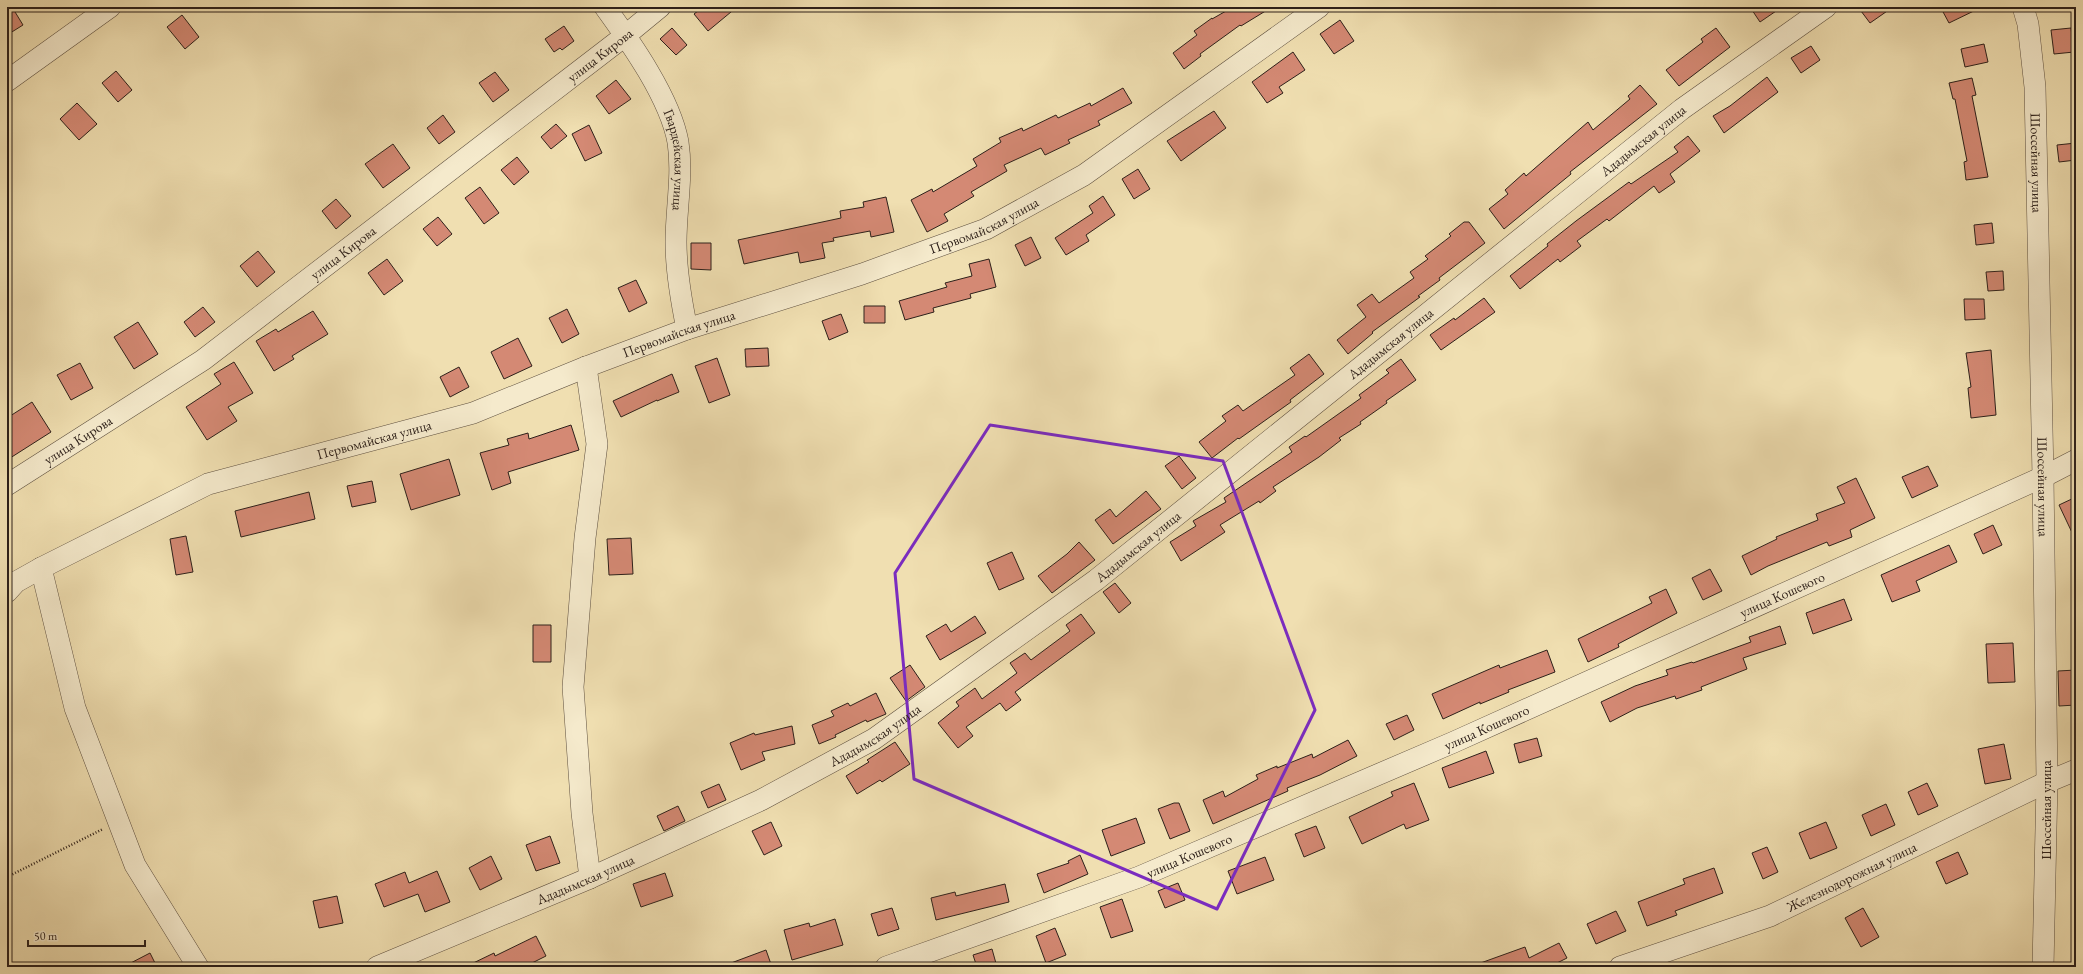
<svg xmlns="http://www.w3.org/2000/svg" width="2083" height="974" viewBox="0 0 2083 974" font-family="'EB Garamond',serif">
<style>
.building{fill:#d48974;stroke:#2d201a}
.lines{fill:none;stroke-linecap:round;stroke-linejoin:round}
.minor-casing{stroke:#5e5040;stroke-width:22}
.path{stroke:#2d201a;stroke-width:2.5;stroke-dasharray:1 2;stroke-linecap:butt}
.minor{stroke:#f5eacc;stroke-width:21}
.marked{fill:none;stroke:#7b2cbf;stroke-width:3;stroke-linejoin:round}
.labels{text-anchor:middle;dominant-baseline:central;stroke-width:3;stroke-linejoin:round;paint-order:stroke}
.street-label{font-size:14px;fill:#2d201a;stroke:#f5eacc}
</style>
<rect width="100%" height="100%" fill="#f0dfb1"/>
<filter id="stains"><feTurbulence type="fractalNoise" baseFrequency=".005" numOctaves="4"/><feColorMatrix values="0 0 0 0 .2 0 0 0 0 .09 0 0 0 0 .02 0 0 0 .5 -.17"/></filter>
<radialGradient id="worn" r=".72"><stop offset=".6" stop-color="#630" stop-opacity="0"/><stop offset="1" stop-color="#630" stop-opacity=".3"/></radialGradient>
<path class="building" d="M7,7H12L23,25L7,35Z
M703,7H737L708,31L694,14Z
M1233,7H1272L1241,26L1240,25L1200,54L1201,56L1184,69L1173,53L1197,35L1194,31L1212,18V19Z
M1750,7H1782L1760,22Z
M1858,7H1893L1870,23Z
M1949,7H1982L1949,23L1942,10Z
M182,15L199,37L185,49L167,27Z
M1340,20L1354,41L1334,54L1320,34Z
M564,26L574,41L562,50L560,48L554,52L545,39Z
M672,28L687,45L676,55L660,39Z
M1716,28L1730,47L1679,86L1666,70L1703,42L1701,39Z
M2071,28L2074,52L2054,54L2051,30Z
M1984,44L1988,62L1965,67L1961,49Z
M1811,46L1820,60L1801,73L1791,58Z
M1293,52L1305,70L1279,87L1283,93L1267,103L1252,82Z
M116,71L132,90L118,102L102,83Z
M495,72L509,90L493,102L479,83Z
M1767,77L1778,92L1724,133L1713,116L1730,106Z
M1972,78L1976,95L1972,96L1988,177L1966,180L1964,162L1967,161L1955,99H1953L1949,83Z
M616,80L631,99L609,114L596,96Z
M1640,85L1657,104L1570,172L1571,174L1504,229L1489,209L1508,194L1505,190L1524,173L1526,176L1588,122L1593,130L1630,99L1628,96Z
M1123,88L1132,103L1098,121L1100,125L1068,140L1070,143L1045,155L1041,148L1004,165L1007,171L971,192L974,196L944,214L948,221L927,232L911,200L932,189L933,192L977,166L973,159L1001,142L999,138L1022,128L1023,131L1056,115L1058,118L1090,103L1091,106Z
M77,103L97,124L79,140L60,119Z
M1214,111L1226,128L1181,161L1167,141Z
M443,115L455,132L439,144L427,128Z
M556,124L567,136L551,149L541,137Z
M589,125L602,153L585,161L572,134Z
M1688,136L1700,151L1670,174L1675,182L1659,193L1654,186L1609,221L1607,219L1577,241L1581,246L1560,262L1558,259L1520,289L1510,276L1548,246L1547,244L1576,221L1629,182L1631,184L1678,152L1674,147Z
M2076,143V160L2059,162L2057,145Z
M393,144L410,168L383,188L365,164Z
M517,157L529,172L514,185L501,170Z
M1138,169L1150,189L1134,199L1122,179Z
M480,187L499,213L484,224L465,198Z
M1103,196L1115,215L1086,235L1089,241L1066,255L1055,238L1093,213L1089,206Z
M886,197L894,232L871,237L870,231L833,238L834,241L822,243L825,258L800,263L798,252L744,264L738,240L841,218L840,211L864,207L863,202Z
M336,199L351,216L336,229L322,211Z
M438,217L452,234L437,246L423,229Z
M1464,222H1469L1485,243L1439,278L1440,280L1418,296L1420,297L1372,332L1373,333L1348,354L1337,340L1366,317L1357,305L1372,294L1379,303L1414,278L1410,272L1428,259L1425,256L1451,236L1449,234Z
M1992,223L1994,243L1976,245L1974,225Z
M1031,237L1041,258L1025,266L1015,245Z
M691,243H711V270L691,269Z
M258,251L275,272L257,287L240,266Z
M387,259L403,281L384,295L368,273Z
M989,259L996,287L970,294L971,298L933,308L934,312L905,320L899,301L947,287L945,283L972,276L969,264Z
M2003,271L2004,290L1988,291L1986,272Z
M636,280L647,303L629,312L618,288Z
M1484,298L1495,312L1441,350L1430,335L1454,318L1455,320Z
M1964,299H1984L1985,319L1965,320Z
M864,306H885V323H864Z
M203,307L215,322L195,337L184,322Z
M567,309L579,334L562,343L549,318Z
M313,311L328,334L292,356L294,359L274,371L256,341L276,329L278,332Z
M841,314L848,332L829,340L822,321Z
M138,322L158,354L134,369L114,337Z
M518,338L532,366L504,379L491,352Z
M768,348L769,366L746,367L745,349Z
M1991,350L1996,415L1971,418L1968,388L1971,387L1966,353Z
M1309,354L1324,374L1290,400L1291,402L1239,439L1238,438L1212,458L1199,442L1226,421L1222,416L1238,405L1243,411L1295,375L1290,368Z
M717,358L730,395L709,403L695,366Z
M1401,359L1416,380L1386,401L1387,403L1360,422L1361,424L1339,438L1341,440L1319,457L1273,487L1276,491L1260,503L1259,501L1220,525L1225,532L1181,561L1170,542L1196,526L1193,521L1226,502L1224,498L1292,452L1289,447L1305,436L1306,437L1361,398L1359,395L1389,373L1386,370Z
M234,362L253,393L228,407L237,421L207,440L186,407L221,384L214,374Z
M80,363L93,388L71,400L57,375Z
M459,367L469,387L450,397L440,377Z
M672,374L679,392L657,401V400L621,417L613,401Z
M32,402L51,432L7,460V418Z
M571,425L579,450L508,472L511,483L492,490L480,453L509,445L507,439L528,433L529,439Z
M1179,456L1196,478L1182,489L1165,466Z
M449,459L460,495L411,510L400,474Z
M1928,466L1938,486L1912,498L1902,477Z
M1856,478L1875,518L1850,530L1852,537L1829,546L1827,542L1768,566L1751,575L1742,556L1777,539L1776,537L1818,520L1816,514L1845,503L1837,487Z
M372,481L376,502L352,507L347,486Z
M1146,491L1161,509L1113,544L1095,520L1110,509L1116,517Z
M309,492L315,519L241,537L235,511Z
M2076,497V541L2059,505Z
M1993,525L2002,545L1983,554L1974,534Z
M186,536L193,572L176,575L170,539Z
M631,538L633,574L609,575L607,539Z
M1079,542L1095,560L1052,593L1038,576L1067,554Z
M1949,545L1957,562L1916,581L1920,591L1892,602L1881,575Z
M1012,552L1024,579L999,590L987,563Z
M1710,569L1722,591L1703,600L1692,578Z
M1115,583L1131,603L1119,613L1103,592Z
M1666,589L1677,613L1618,644L1619,647L1588,662L1578,639L1652,603L1649,597Z
M1844,599L1852,620L1813,634L1806,613Z
M1081,614L1095,633L1015,692L1021,700L1006,711L1000,703L966,727L973,736L958,748L938,723L959,706L956,702L975,688L982,699L1017,673L1010,663L1025,653L1031,660L1070,631L1066,625Z
M975,616L986,633L940,660L926,636L946,624L951,632Z
M533,625H551V662H533Z
M1780,626L1786,644L1743,658L1747,669L1701,687L1702,690L1676,699L1675,696L1637,708L1610,722L1601,702L1635,686L1668,675L1666,670L1692,662L1693,663L1751,642L1749,637Z
M2013,643L2015,682L1988,683L1986,644Z
M1547,650L1555,672L1508,690L1509,692L1480,704V702L1443,719L1432,694L1499,665L1500,668Z
M910,665L925,687L906,701L890,678Z
M2076,670V705L2059,706L2058,671Z
M876,693L886,714L867,722L866,720L835,735L836,737L819,744L812,725L834,716L831,711L848,703L850,706Z
M1407,715L1414,730L1394,740L1386,724Z
M792,726L795,744L762,752L765,760L741,770L730,743L754,733L755,735Z
M1537,738L1542,756L1519,763L1514,744Z
M1348,740L1357,756L1320,775L1287,788L1288,791L1213,824L1203,800L1223,791L1225,797L1258,779L1256,775L1277,766V768L1312,754L1313,758Z
M895,742L910,764L882,782L880,780L857,794L846,776L869,762L867,760Z
M2004,744L2011,779L1985,784L1978,749Z
M1486,751L1494,773L1449,788L1442,768Z
M1414,783L1429,820L1406,829L1404,824L1362,844L1349,817L1393,796L1391,792Z
M1927,783L1938,806L1918,815L1908,792Z
M719,784L726,800L708,808L701,792Z
M1174,803H1179L1190,831L1170,839L1158,809Z
M1886,804L1895,825L1871,836L1862,815Z
M678,806L685,821L664,831L657,816Z
M1136,818L1145,843L1111,856L1102,830Z
M771,822L782,846L764,855L752,831Z
M1826,822L1837,848L1810,859L1799,833Z
M1316,826L1325,848L1304,857L1295,834Z
M550,836L560,863L536,871L526,845Z
M1767,847L1778,872L1763,879L1752,853Z
M1958,852L1968,874L1946,884L1936,862Z
M1080,855L1088,874L1044,893L1037,874L1069,863L1068,861Z
M491,856L502,879L480,890L469,868Z
M1265,857L1274,880L1237,894L1228,871Z
M1714,868L1723,893L1675,911L1677,915L1647,926L1638,902L1685,884L1683,879Z
M437,871L450,902L425,912L418,894L384,907L375,884L405,872L409,883Z
M665,873L673,896L641,907L633,884Z
M1178,883L1185,900L1165,908L1158,891Z
M1005,884L1009,902L936,920L931,898L955,892L956,896Z
M337,896L343,923L319,928L313,901Z
M1122,899L1133,931L1111,938L1100,907Z
M892,908L899,929L878,936L871,914Z
M1863,908L1879,937L1861,947L1845,918Z
M1616,911L1626,931L1596,944L1587,924Z
M835,919L843,945L792,960L784,930L809,923L810,927Z
M1055,928L1066,955L1046,963L1036,936Z
M536,936L546,956L524,967H465L494,953L495,956Z
M1559,943L1567,958L1549,967H1475V965L1525,947L1529,958Z
M992,949L997,967H977L973,955Z
M766,950L772,967H723V966Z
M150,953L157,967H123Z"/>
<g class="lines">
<g class="minor-casing">
<g id="minor">
<path id="s1" d="M605,7C631,43 670,98 678,142C683,175 676,209 676,242C676,272 681,300 687,329"/>
<path id="s2" d="M2023,7L2028,24L2035,87L2043,477L2047,782L2043,967"/>
<path d="M7,81L110,7"/>
<path d="M586,367L597,444L585,538L573,687L582,813L590,878"/>
<path id="s3" d="M7,485L203,360L626,35L660,7"/>
<path d="M41,568L75,708L135,865L198,967"/>
<path id="s4" d="M7,592L16,582L41,568L208,484L473,413L586,367L687,329L862,274L986,229L1084,175L1319,7"/>
<path id="s5" d="M377,967L590,878L761,800L874,739L1096,580L1682,109L1826,7"/>
<path id="s6" d="M886,967L1139,877L1454,742L2043,477L2076,460"/>
<path id="s7" d="M1620,967L1770,916L2047,782L2076,770"/>
</g>
</g>
<path class="path" d="M7,877L103,829"/>
<use href="#minor" class="minor"/>
</g>
<path class="marked" d="M990,425L1223,461L1315,710L1217,909L914,779L895,573Z"/>
<g class="labels">
<g class="street-label">
<text stroke="none"><textPath href="#s3" startOffset="733">улица Кирова</textPath></text>
<text stroke="none"><textPath href="#s5" startOffset="1522">Ададымская улица</textPath></text>
<text stroke="none"><textPath href="#s1" startOffset="172">Гвардейская улица</textPath></text>
<text stroke="none"><textPath href="#s2" startOffset="157">Шоссейная улица</textPath></text>
<text stroke="none"><textPath href="#s4" startOffset="1048">Первомайская улица</textPath></text>
<text stroke="none"><textPath href="#s3" startOffset="409">улица Кирова</textPath></text>
<text stroke="none"><textPath href="#s4" startOffset="724">Первомайская улица</textPath></text>
<text stroke="none"><textPath href="#s5" startOffset="1198">Ададымская улица</textPath></text>
<text stroke="none"><textPath href="#s3" startOffset="84">улица Кирова</textPath></text>
<text stroke="none"><textPath href="#s4" startOffset="401">Первомайская улица</textPath></text>
<text stroke="none"><textPath href="#s2" startOffset="481">Шоссейная улица</textPath></text>
<text stroke="none"><textPath href="#s5" startOffset="874">Ададымская улица</textPath></text>
<text stroke="none"><textPath href="#s6" startOffset="971">улица Кошевого</textPath></text>
<text stroke="none"><textPath href="#s6" startOffset="647">улица Кошевого</textPath></text>
<text stroke="none"><textPath href="#s5" startOffset="550">Ададымская улица</textPath></text>
<text transform="translate(2046 810) rotate(-90)">Шоссейная улица</text>
<text stroke="none"><textPath href="#s6" startOffset="323">улица Кошевого</textPath></text>
<text stroke="none"><textPath href="#s7" startOffset="249">Железнодорожная улица</textPath></text>
<text stroke="none"><textPath href="#s5" startOffset="226">Ададымская улица</textPath></text>
</g>
</g>
<rect width="2083" height="974" fill="none" stroke="#f0dfb1" stroke-width="24"/>
<rect x="8" y="8" width="2067" height="958" fill="none" stroke="#2d201a" stroke-width="2"/>
<rect x="12" y="12" width="2059" height="950" fill="none" stroke="#2d201a"/>
<path d="M28 940v6h117v-6" fill="none" stroke="#2d201a" stroke-width="2"/>
<text x="34" y="940" font-size="12" fill="#2d201a" stroke="#f5eacc" stroke-width="3" paint-order="stroke">50 m</text>
<rect width="100%" height="100%" filter="url(#stains)"/>
<rect width="100%" height="100%" fill="url(#worn)"/>
</svg>
